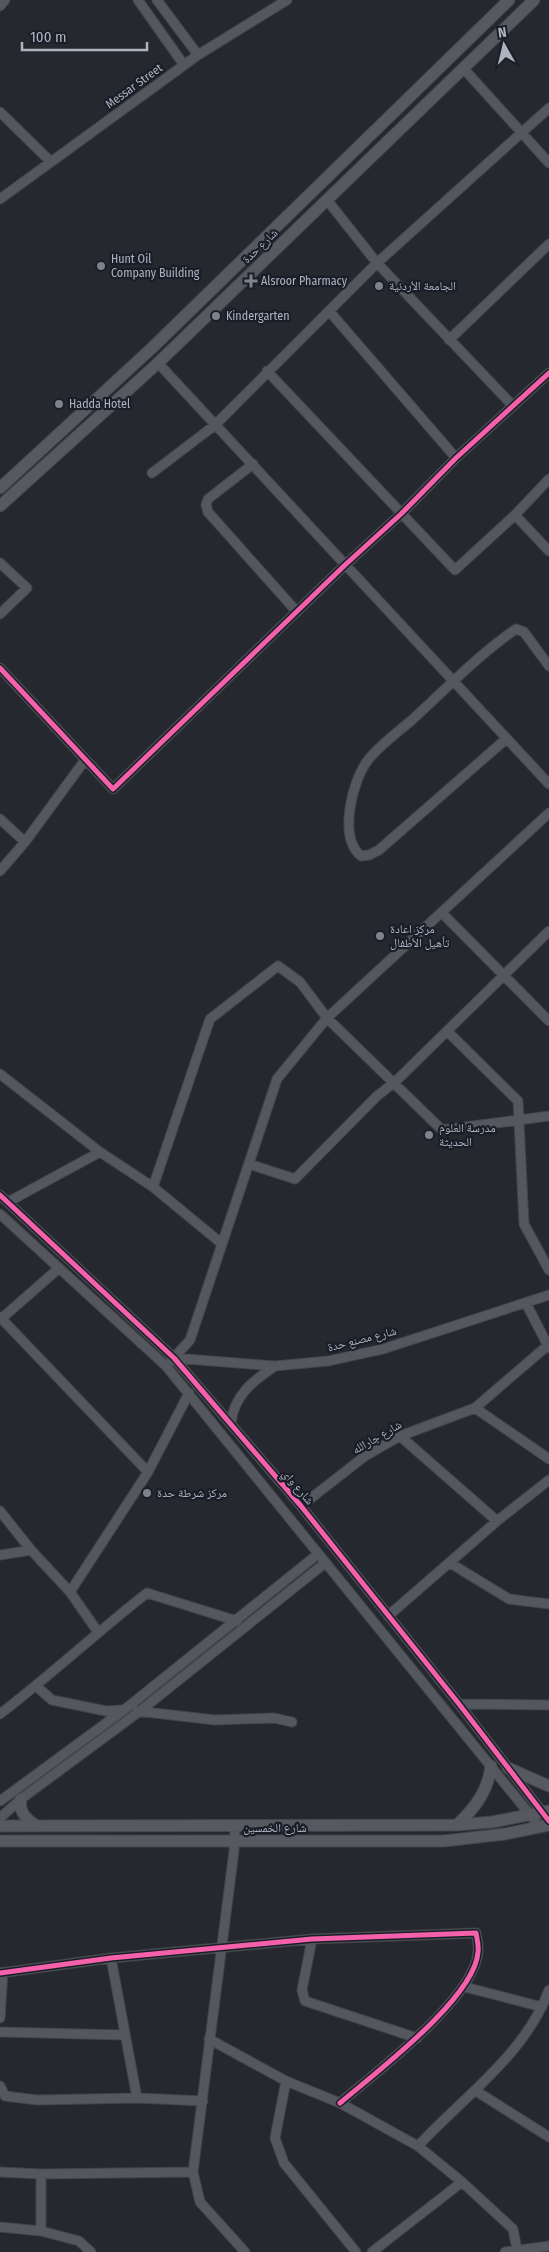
<svg xmlns="http://www.w3.org/2000/svg" width="549" height="2252" viewBox="0 0 549 2252" font-family="'Fira Sans Condensed','Noto Naskh Arabic',sans-serif">
<style>
.lines{fill:none;stroke-linecap:round;stroke-linejoin:round}
.minor-casing{stroke:#424449;stroke-width:11}
.major-casing{stroke:#42454b;stroke-width:13}
.minor{stroke:#54575d;stroke-width:9}
.major{stroke:#56595f;stroke-width:11}
.cycleway-casing{stroke:#191e28;stroke-width:8}
.cycleway{stroke:#f560ab;stroke-width:5}
.poi-dot{fill:#7e828d;stroke:#191e28;stroke-width:2}
.labels{text-anchor:middle;dominant-baseline:central;stroke-width:4.5;stroke-linejoin:round;paint-order:stroke}
.street-label{font-size:12px;fill:#aeb3c0;stroke:#191e28}
.poi-label{font-size:12px;fill:#aeb3c0;stroke:#191e28;text-anchor:start}
</style>
<rect width="100%" height="100%" fill="#25282e"/>
<g class="lines">
<g class="minor-casing">
<path id="minor" d="M138,0L184,65
M157,0L198,55
M0,6L5,0
M464,69L549,163
M0,112L51,162
M0,199L198,55L287,0
M327,200L377,263L513,406
M330,312L456,458
M449,340L549,244
M158,363L549,784
M267,371L455,570L515,515L549,479
M253,464L208,499L206,505L208,512L297,612
M152,473L215,425L377,263L549,108
M515,515L549,551
M0,563L27,588L0,614
M0,668L113,789L345,565L401,514L456,458L549,373
M506,739L379,850L369,855L361,856C338,837 352,781 368,760C380,745 398,732 413,719C446,689 479,654 516,629L524,632L549,666
M0,819L25,842
M0,871L25,842L85,760
M442,913L549,1021
M447,1031L518,1101L524,1224L549,1270
M0,1074L100,1152
M249,1164L295,1179L377,1096L395,1082L549,931
M153,1187L210,1019L278,966L300,982L327,1018L442,1130L549,1116
M0,1195L174,1358L301,1506L459,1704L549,1821
M8,1202L100,1152L153,1187L221,1243
M0,1214L166,1366L540,1827
M526,1303L549,1348
M0,1317L148,1472
M2,1318L59,1268
M174,1358L275,1366L328,1361L383,1349L549,1295
M170,1362L190,1340L277,1079L327,1018L549,813
M475,1408L549,1459
M231,1423C234,1395 253,1381 275,1366
M400,1436L497,1521
M301,1506L365,1456L400,1436L475,1408L547,1346
M0,1511L31,1550L70,1592L98,1632
M0,1555L31,1550
M450,1563L509,1599L549,1604
M70,1592L148,1472L189,1393
M388,1616L497,1521L549,1480
M36,1686L52,1700L106,1711L122,1710
M459,1704L549,1705
M137,1711L215,1720L274,1718L292,1722
M0,1714C51,1675 97,1632 147,1593L237,1621
M0,1801L124,1710L318,1554
M0,1818L21,1799L140,1711L325,1563
M235,1827L234,1851L193,2172L200,2202L245,2252
M312,1939L302,1990L305,2001L417,2038
M111,1958L137,2098
M0,1973L111,1958L312,1939L476,1933C477,1939 479,1946 478,1952C475,1998 375,2073 340,2103
M465,1987L542,2007
M0,2018L3,1972
M0,2032L124,2035
M209,2039L286,2081L340,2103L418,2146L462,2182L513,2229L517,2250
M286,2081L275,2138L284,2163L356,2252
M0,2086L5,2096L37,2100L137,2098L203,2101
M476,2091L549,2137
M418,2146C463,2097 525,2055 549,1990
M0,2172L41,2174L193,2172
M0,2227L41,2231L79,2241L91,2252
M41,2231V2174
M372,2252L462,2182
M505,2252L549,2246"/>
</g>
<g class="major-casing">
<path id="major" d="M0,488L153,347L509,0
M0,506L158,363L534,0
M508,1768L549,1786
M21,1799C18,1812 27,1820 37,1826
M457,1825C475,1808 488,1791 491,1766
M0,1826L457,1825L492,1822L549,1811
M0,1841H444L505,1834L549,1825"/>
</g>
<use href="#minor" class="minor"/>
<use href="#major" class="major"/>
<g class="cycleway-casing">
<path id="cycleway" d="M0,668L113,789L345,565L401,514L456,458L549,373
M0,1195L174,1358L301,1506L459,1704L549,1821
M0,1973L111,1958L312,1939L476,1933C477,1939 479,1946 478,1952C475,1998 375,2073 340,2103"/>
</g>
<use href="#cycleway" class="cycleway"/>
</g>
<g class="poi-dot">
<circle cx="101" cy="266" r="5"/>
<path d="M248.5 273.5h5v5h5v5h-5v5h-5v-5h-5v-5h5z"/>
<circle cx="379" cy="286" r="5"/>
<circle cx="216" cy="316" r="5"/>
<circle cx="59" cy="404" r="5"/>
<circle cx="380" cy="936" r="5"/>
<circle cx="429" cy="1135" r="5"/>
<circle cx="147" cy="1493" r="5"/>
</g>
<g class="labels">
<g class="street-label">
<text transform="translate(134 86) rotate(-36)">Messar Street</text>
<text transform="translate(260 246) rotate(-44)">شارع حدة</text>
<text transform="translate(362 1339) rotate(-14)">شارع مصنع حدة</text>
<text transform="translate(377 1437) rotate(-30)">شارع جارالله</text>
<text transform="translate(298 1487) rotate(50)">شارع واي</text>
<text x="275" y="1828">شارع الخمسين</text>
</g>
<g class="poi-label">
<text x="111" y="259">Hunt Oil<tspan x="111" dy="14">Company Building</tspan></text>
<text x="261" y="281">Alsroor Pharmacy</text>
<text x="389" y="286">الجامعة الأردنية</text>
<text x="226" y="316">Kindergarten</text>
<text x="69" y="404">Hadda Hotel</text>
<text x="390" y="929">مركز اعادة<tspan x="390" dy="14">تأهيل الأطفال</tspan></text>
<text x="439" y="1128">مدرسة العلوم<tspan x="439" dy="14">الحديثة</tspan></text>
<text x="157" y="1493">مركز شرطة حدة</text>
</g>
</g>
<g transform="translate(504 45) rotate(352)" stroke="#191e28" stroke-width="4" paint-order="stroke">
<path d="M0-4L9 19L0 12L-9 19Z" fill="#aeb3c0"/>
<text y="-8" font-size="14" font-weight="bold" text-anchor="middle" fill="#aeb3c0">N</text>
</g>
<path d="M22 42v8h125v-8" fill="none" stroke="#aeb3c0" stroke-width="2.5"/>
<text x="30" y="42" font-size="15" fill="#aeb3c0" stroke="#191e28" stroke-width="4" paint-order="stroke">100 m</text>
</svg>
